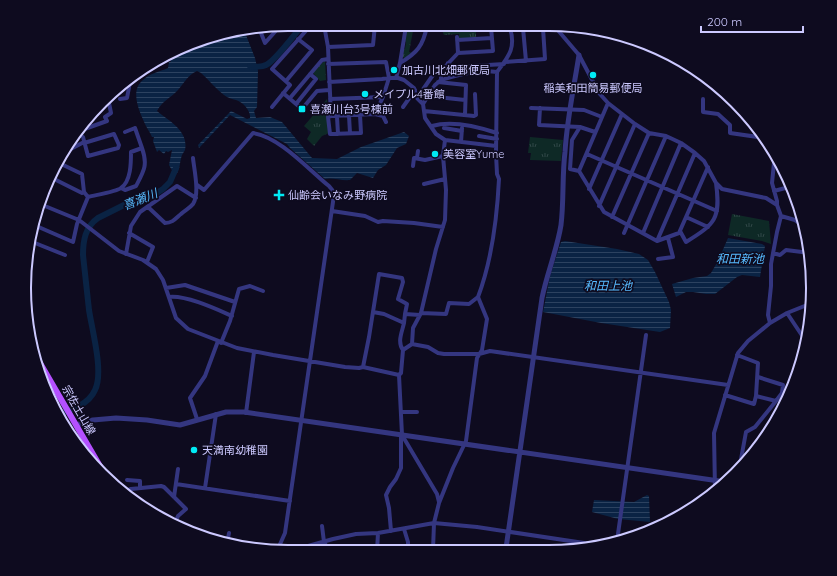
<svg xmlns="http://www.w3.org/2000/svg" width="837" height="576" viewBox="0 0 837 576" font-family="Quicksand,'Noto Sans JP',sans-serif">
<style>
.grass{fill:url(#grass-tufts)}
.water{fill:url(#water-rules)}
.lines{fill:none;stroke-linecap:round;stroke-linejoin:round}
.river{stroke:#0a2344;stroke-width:6}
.minor{stroke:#343680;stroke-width:4}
.tertiary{stroke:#343680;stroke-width:5}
.primary{stroke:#b450ff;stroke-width:6}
.poi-dot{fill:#00eaf4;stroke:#0e0b1f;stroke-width:1.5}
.labels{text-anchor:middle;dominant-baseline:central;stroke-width:3.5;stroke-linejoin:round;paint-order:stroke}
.poi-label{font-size:11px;fill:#ccc9ff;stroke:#0e0b1f;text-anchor:start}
.street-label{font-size:11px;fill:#ccc9ff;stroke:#0e0b1f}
.water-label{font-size:12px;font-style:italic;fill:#57bbff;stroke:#0e0b1f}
.rim{fill:none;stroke:#ccc9ff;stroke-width:2}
</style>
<defs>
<pattern id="grass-tufts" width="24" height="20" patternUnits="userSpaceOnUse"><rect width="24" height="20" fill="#0e2926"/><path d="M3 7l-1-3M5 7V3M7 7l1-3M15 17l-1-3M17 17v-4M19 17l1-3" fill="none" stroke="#304747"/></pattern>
<pattern id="water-rules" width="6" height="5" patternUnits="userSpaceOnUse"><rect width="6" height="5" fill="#0a2344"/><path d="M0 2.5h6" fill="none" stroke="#2c4260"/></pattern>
</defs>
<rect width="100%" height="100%" fill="#0e0b1f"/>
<path class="grass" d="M464,27H476V38L459,39V34L444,35L441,28Z
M406,30L413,31L409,52L413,53L405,59L403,57V49H405L406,42L404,41Z
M324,61H325L326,80L320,81L313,73Z
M327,99L329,133L322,136L314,146L307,139L311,132L304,126Z
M530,137L563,140L561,161L530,160L531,153H528Z
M732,214L769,221L771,244L762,241L728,235Z"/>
<path class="water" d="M244,30L255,58L258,71L257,107L254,111L256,118L270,117L282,122L312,158L337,159L361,147L404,132L409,136L406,144L397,148L386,165L378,170L373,178L357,173L350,180C342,181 331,177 325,179L290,148L287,144L230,115L199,148L198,145L231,111L247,119L250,118C251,111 243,102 236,100C232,99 228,98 224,95C216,89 209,80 201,73L197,71C186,76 183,86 175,93C168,99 161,103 157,111C169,121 189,131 185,150C184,152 183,153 182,155C179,163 181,169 175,176L169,165L172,150L168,152L166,151L164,154L159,150L157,152L153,141L154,137H152C150,132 148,130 146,126C140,113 129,91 143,80C150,73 159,72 168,68L169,62H171L168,56L219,33Z
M728,238L762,244L765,246L760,277L742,275L737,277L715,294H706L693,292H686L676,297L672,284L693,278L707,276L711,273L718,261Z
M565,241L617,249L639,254L648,260L655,272L669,302L671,310L670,328L660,332L601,323L543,312L550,276L561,242Z
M647,495L649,496L650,522L618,519L592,512L594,500L634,502Z"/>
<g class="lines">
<path class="river" d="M250,66C254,67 262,67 266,65C275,61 296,33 303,24
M58,414C72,410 89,404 95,390C104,372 92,330 89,310C87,292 85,273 83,255C83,241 85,227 98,218L134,200L152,196L163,189L170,182L176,168"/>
<path class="minor" d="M324,25L328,47L331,116L375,114L383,97L389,78L386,62L328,64
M259,28L265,43L281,25
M523,28L526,61
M556,28L579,55L599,93L608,103L635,124L649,133L666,136L681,143L695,153L704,161L716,183L722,189L766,198L777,205L781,216L777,232L771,264V286L768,315L770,323
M326,29L375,27L385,30L386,26
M457,40L492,38
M328,47L373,45L375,25
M458,53L493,51L491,27
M505,62L545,59L543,28
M400,63C417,53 423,46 427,26
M448,63L451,66L456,67L504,64
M138,72L152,68
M396,78L400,63L406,26
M441,80C459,75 478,69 497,72
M286,81L312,50L298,39
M329,82L382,79L389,78H398L404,80L414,88L417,98L423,104L425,118L436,134L445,140L496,146
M438,82L466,85L465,115
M283,93L302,109L317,91L329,90
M111,95H113V93
M428,96L465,100
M290,98L322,60L328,59
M417,98L433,75
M120,99L127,98L131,77
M330,99L383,97
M703,99V112L718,114L730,125V133L765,138
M608,103L579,171L604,212L657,241L679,233L708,167
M296,104L316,79L310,74
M423,104L435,85L441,80V71L458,53L457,37
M272,107L290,85L272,69L312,24
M403,107L415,90
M531,108L584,110L602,117
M540,108L539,125L580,127L595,132
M424,111L474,116L476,115L475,94
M92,112L94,113
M375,114L383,116L386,122
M331,116L328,117L330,134L361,133L360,115
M349,116L350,133
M337,117L338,134
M432,126C452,120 476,126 497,133
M444,128L462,131
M79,131L107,121L105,117L111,113L108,98
M78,133L83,137L88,156L118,148L119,145L114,134L84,143
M479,136L497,139
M461,142L462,128
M67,151L84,142
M775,153L772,183L777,201V205
M587,154L717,211
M417,158L418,151
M59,163L82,174L84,192L88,197
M413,166L414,158L425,160L443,156
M579,171L570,169L572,140L580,127
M50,177L82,193L84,192
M424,184L445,179
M197,185L204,190L253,133C280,137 308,169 329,186L333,191L334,195L285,533L277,551
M121,188L125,190L136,186C144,171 148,165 142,148
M589,189L622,114
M774,191L793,186
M40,204L79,220L119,251L143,260L156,269L163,280L176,318L188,329L237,348L273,355L345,367L359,368L363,367L399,375
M599,206L635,124
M148,207L165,223C173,223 176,218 181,214C185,210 190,208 193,204C200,194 194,169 193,158
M332,211L365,216L378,222L383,221L414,223L443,227
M781,216L795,220L805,227
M612,217L649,133
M686,217L708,227
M35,220L44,205
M34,225L73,242L77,224L88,197C95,195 116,192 121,188C131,181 131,163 131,152L142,148L135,128L125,132
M680,231L686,242C715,224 721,219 716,183
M129,233L153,247L147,262
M624,233L666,136
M643,233L681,143
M30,241L65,255
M657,241L695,153
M773,253L780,255L786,250L810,253
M126,254L131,226L140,212L177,186L196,198
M658,259L673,257L668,238
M166,288L185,285L235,302
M169,297C186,295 216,309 232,316
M373,312L384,314L404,323L405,314
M421,313L446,314L449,303L469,304L478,297
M787,313L807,343
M802,335L808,334
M221,343L230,321L239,289L250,286L263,291
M412,344L428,347L438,353L444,354H479L490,351L728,385
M403,350C397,342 402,332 404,323
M737,355L758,363L756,396
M363,367L369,337L379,274L402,278L403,282L398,299L407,304L405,314L420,315
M758,377L783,385L782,393
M725,395L754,404L756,396L776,401L782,393L790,395
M401,412H417
M246,413L254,352
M197,419L190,398L205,376L218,341
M739,470L746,432L755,427L776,401
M127,480L140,481V488
M176,484L290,501
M205,488L216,414
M715,490L714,433L738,353L748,341L770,323L787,313L812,303
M122,492L131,489L161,486L164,487L186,509L178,516L174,525
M174,497L178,469
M439,502L437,494L402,435L399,375L401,373L403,350L412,344L413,328L421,313L436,249L445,220L446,190L443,156L445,140
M322,526L324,542
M404,529L408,542V550
M391,531L389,508L386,495L390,487L396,479L401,468V435
M617,541L646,335
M325,542L326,551
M227,544L229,533
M278,548L294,550L333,539L356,534L378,533L434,523L477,527L604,546
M433,550L434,523L439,503L453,468L466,441L477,358L482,350L487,319L478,297C492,260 497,219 499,179L497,174L496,154L497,72C509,56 516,48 510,28
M377,551L378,533"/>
<path class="tertiary" d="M76,425L93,420L116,418L147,420L180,425L226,412H244L726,482
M506,548L542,298C547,273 557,250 561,225C564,201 562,176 565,152C567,119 574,87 579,55"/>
<path class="primary" d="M33,351L108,480"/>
</g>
<g class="poi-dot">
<circle cx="394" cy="70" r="4"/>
<circle cx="593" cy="75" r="4"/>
<circle cx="365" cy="94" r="4"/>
<rect x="298" y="105" width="8" height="8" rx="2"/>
<circle cx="435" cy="154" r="4"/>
<path d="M277 189h4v4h4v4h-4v4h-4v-4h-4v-4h4z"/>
<circle cx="194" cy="450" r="4"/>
</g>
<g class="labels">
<g class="poi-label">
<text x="402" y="70">加古川北畑郵便局</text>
<text x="593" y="88" text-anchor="middle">稲美和田簡易郵便局</text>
<text x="373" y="94">メイプル4番館</text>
<text x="310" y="109">喜瀬川台3号棟前</text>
<text x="443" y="154">美容室Yume</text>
<text x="288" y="195">仙齢会いなみ野病院</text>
<text x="202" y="450">天満南幼稚園</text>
</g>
<g class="street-label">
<text transform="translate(79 410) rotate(60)">宗佐土山線</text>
</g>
<g class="water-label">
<text transform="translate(140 199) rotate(-22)">喜瀬川</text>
<text x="740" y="258">和田新池</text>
<text x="608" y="285">和田上池</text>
</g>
</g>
<path d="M0 0H837V576H0ZM288 31H549A257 257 0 0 1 806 288V288A257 257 0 0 1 549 545H288A257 257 0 0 1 31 288V288A257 257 0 0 1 288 31Z" fill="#0e0b1f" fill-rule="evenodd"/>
<path class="rim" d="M288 31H549A257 257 0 0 1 806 288V288A257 257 0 0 1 549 545H288A257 257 0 0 1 31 288V288A257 257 0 0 1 288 31Z"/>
<path d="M701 26v6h102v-6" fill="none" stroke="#ccc9ff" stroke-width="2"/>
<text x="707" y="26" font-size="12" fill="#ccc9ff" stroke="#0e0b1f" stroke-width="3" paint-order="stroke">200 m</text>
</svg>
